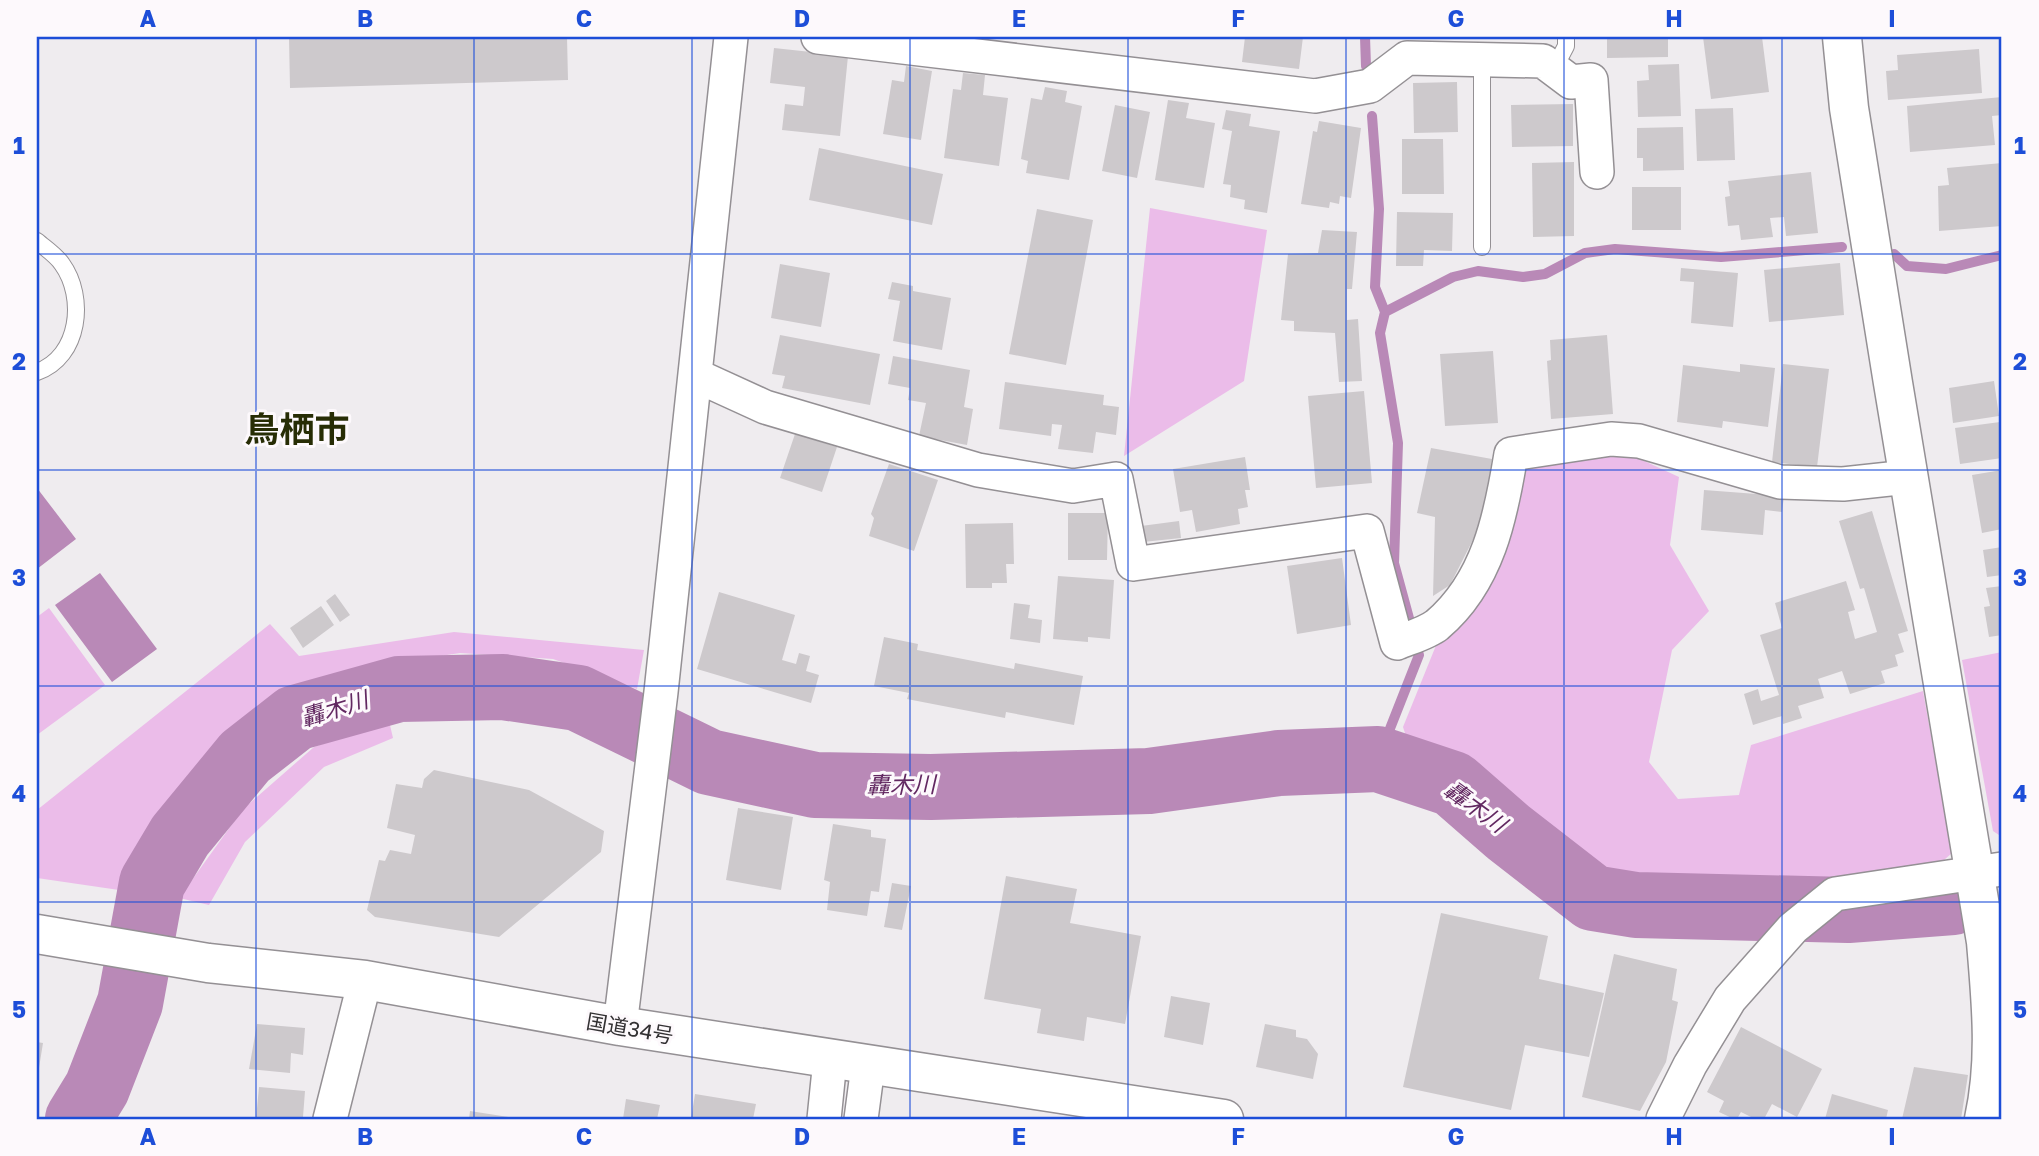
<svg xmlns="http://www.w3.org/2000/svg" width="2039" height="1156" viewBox="0 0 2039 1156" font-family="'Golos Text','Noto Sans JP',sans-serif">
<style>
.green{fill:#ebbce9}
.water{fill:#b989b7}
.lines{fill:none;stroke-linecap:round;stroke-linejoin:round}
.stream{stroke:#b989b7;stroke-width:10}
.river{stroke:#b989b7;stroke-width:66}
.building{fill:#cdc9cc}
.lane-casing{stroke:#949094;stroke-width:18}
.street-casing{stroke:#949094;stroke-width:36}
.secondary-casing{stroke:#949094;stroke-width:41}
.highway-casing{stroke:#949094;stroke-width:41}
.lane{stroke:#fff;stroke-width:16}
.street{stroke:#fff;stroke-width:33}
.secondary{stroke:#fff;stroke-width:38}
.highway{stroke:#fff;stroke-width:38}
.grid{fill:none;stroke:#1d4ed8;stroke-width:2;stroke-opacity:0.55}
.labels{text-anchor:middle;dominant-baseline:central;stroke-width:6;stroke-linejoin:round;paint-order:stroke}
.street-label{font-size:21px;fill:#333133;stroke:#fdf9fc}
.water-label{font-size:23px;font-style:italic;fill:#622861;stroke:#fdf9fc}
.town-label{font-size:35px;font-weight:bold;fill:#272d05;stroke:#fdf9fc}
.neatline{fill:none;stroke:#1d4ed8;stroke-width:2.5}
.grid-label{font-size:23px;text-anchor:middle;font-weight:bold;fill:#1d4ed8}
</style>
<rect width="100%" height="100%" fill="#efecef"/>
<path class="green" d="M1150,208L1267,230L1244,381L1124,456Z
M1627,453L1679,477L1670,545L1709,611L1672,650L1649,762L1678,799L1739,795L1751,745L1923,691L1952,853L1936,867L1818,884L1800,893L1644,887L1600,874L1470,771L1412,755L1403,727L1439,638L1497,575L1515,476L1531,463Z
M49,608L105,685L37,735V617Z
M270,624L299,656L454,632L644,650L637,689L553,659L460,653L349,670L243,722L166,810L119,890L37,878V810Z
M2002,652V837L1993,831L1962,660Z
M389,721L393,738L324,767L245,842L209,905L179,898L243,809L314,747Z"/>
<path class="water" d="M37,488L76,539L37,569Z
M100,573L157,649L112,682L55,605Z"/>
<g class="lines">
<path class="stream" d="M1365,37L1366,66
M1372,116L1379,209L1375,287L1385,312
M1894,254L1907,266L1946,269L2002,255
M1378,759L1419,655L1394,563L1398,443L1380,333L1385,312L1453,277L1478,271L1523,277L1545,274L1585,253L1615,249L1721,257L1842,247"/>
<path class="river" d="M78,1119L97,1088L130,1003L152,883L180,836L245,757L295,718L399,689L503,687L578,698L709,762L815,785L931,787L1149,781L1279,763L1378,759L1453,784L1508,832L1593,898L1636,905L1848,910L1953,902"/>
</g>
<path class="building" d="M289,37H567L568,80L290,88Z
M1245,37H1303L1299,69L1242,62Z
M1607,37H1668V57L1607,58Z
M1703,37H1762L1769,92L1711,99Z
M774,48L848,56L840,136L782,130L785,104L803,106L805,87L770,83Z
M1979,49L1982,93L1888,100L1886,71L1898,70L1897,55Z
M1679,64L1681,116L1638,117L1637,81L1649,80L1648,65Z
M906,66L932,71L921,140L883,134L892,80L904,82Z
M963,73L985,75L983,95L1008,98L999,166L944,158L953,89L961,90Z
M1457,82L1458,132L1414,133L1413,83Z
M1045,87L1067,91L1065,102L1082,106L1069,180L1026,173L1028,161L1021,159L1031,98L1042,100Z
M2002,97V115L1992,116L1995,145L1910,152L1907,106Z
M1168,100L1189,103L1186,118L1215,123L1204,188L1155,180Z
M1573,104V146L1512,147L1511,105Z
M1115,105L1150,112L1137,178L1102,171Z
M1733,108L1735,160L1697,161L1695,109Z
M1226,110L1251,114L1249,126L1280,131L1267,213L1244,209L1245,200L1230,197L1231,185L1223,184L1232,131L1222,129Z
M1319,121L1361,128L1351,198L1340,196L1339,204L1330,202L1329,208L1301,204L1313,131L1317,132Z
M1683,127L1684,170L1643,171V158H1637V128Z
M1402,139H1443L1444,194H1402Z
M819,148L943,174L932,225L809,200Z
M1574,162V236L1533,237L1532,163Z
M2002,163V226L1939,231L1938,186L1949,185L1947,168Z
M1811,172L1818,233L1786,236L1784,217L1770,218L1773,237L1741,240L1739,225L1728,226L1725,197L1730,196L1728,181Z
M1632,187H1681V230H1632Z
M1037,209L1093,220L1066,365L1009,354Z
M1397,212L1453,213L1452,251L1424,250L1423,266H1396Z
M1322,230L1357,232L1352,289H1347V320L1358,319L1362,381L1339,382L1335,333L1294,331V321L1281,320L1288,254L1318,253Z
M1840,263L1844,315L1769,322L1764,270Z
M780,264L830,273L821,327L771,318Z
M1681,268L1738,273L1733,327L1691,323L1694,282L1680,281Z
M892,282L913,286V291L951,298L942,350L893,341L900,301L888,299Z
M780,335L880,354L870,405L782,388L785,376L772,374Z
M1607,335L1613,414L1551,419L1547,361L1551,360L1550,340Z
M1493,351L1498,423L1445,426L1440,354Z
M893,356L970,370L964,407L973,409L967,445L919,436L926,403L908,400L910,388L888,384Z
M1740,364L1775,368L1768,427L1723,421L1722,428L1677,422L1683,365L1740,372Z
M1783,364L1829,369L1817,467L1772,462Z
M1994,381L1999,416L1953,423L1949,388Z
M1005,382L1104,395L1103,405L1119,407L1116,435L1096,432L1093,453L1058,449L1062,425L1052,424L1051,436L999,429Z
M1364,391L1372,483L1316,488L1308,396Z
M2000,422L2002,458L1960,464L1955,428Z
M795,434L837,447L822,492L780,478Z
M1431,448L1492,459L1483,520L1450,585L1433,596L1435,517L1417,513Z
M1245,457L1250,490H1245L1248,507L1238,509L1240,524L1196,532L1192,510L1180,512L1173,469Z
M889,464L938,480L914,551L869,536L874,518L871,514Z
M2002,470V529L1982,533L1972,475Z
M1704,490L1784,496L1782,512L1765,510L1763,535L1701,530Z
M1872,511L1908,631L1898,634L1904,652L1895,655L1898,666L1881,671L1885,683L1850,694L1842,671L1818,679L1824,698L1798,706L1802,718L1783,724L1782,716L1753,725L1744,694L1758,689L1761,701L1779,695L1760,635L1782,628L1775,603L1846,581L1855,610L1848,612L1855,639L1877,632L1864,588L1860,589L1839,521Z
M1068,513H1108L1107,560H1068Z
M1179,521L1181,538L1143,542L1141,526Z
M1013,523L1014,564H1006L1007,583H992V588H966L965,524Z
M2002,547V575L1987,577L1983,550Z
M1342,558L1351,625L1297,634L1287,566Z
M1058,576L1114,580L1110,639L1088,637V642L1053,639Z
M2002,586V635L1989,637L1984,607L1990,606L1986,588Z
M719,592L795,615L782,660L796,664L799,653L810,656L806,671L819,675L811,703L697,669Z
M335,594L350,615L340,622L326,601Z
M1014,603L1030,605L1028,618L1042,620L1040,643L1010,639Z
M321,606L334,625L303,648L290,628Z
M884,637L918,644L917,650L1014,669L1015,663L1083,676L1074,725L1006,712L1005,718L907,699L909,693L874,686Z
M434,770L529,790L604,831L601,852L499,937L375,917L367,910L379,860L385,861L390,850L411,854L415,835L387,828L396,784L422,788L424,779Z
M738,808L793,817L781,890L726,880Z
M833,824L871,830V837L886,839L879,892L871,891L867,916L827,910L830,882L824,880Z
M1006,876L1077,889L1070,923L1141,936L1125,1024L1087,1017L1084,1041L1037,1033L1041,1009L984,999Z
M892,883L911,886L902,930L884,927Z
M1441,913L1548,936L1539,979L1604,993L1589,1057L1525,1045L1511,1110L1403,1087Z
M1614,954L1677,969L1672,1000L1678,1002L1666,1062L1640,1111L1582,1097Z
M1171,996L1210,1003L1203,1045L1164,1037Z
M257,1024L305,1028L303,1055L291,1053L290,1073L249,1069Z
M1265,1024L1296,1030V1037L1307,1039L1318,1054L1313,1079L1256,1067Z
M1741,1027L1822,1069L1797,1117L1772,1104L1764,1119H1755L1741,1112L1737,1119H1734L1719,1112L1724,1101L1707,1092Z
M37,1042L43,1043L38,1074H37Z
M1914,1067L1968,1075L1961,1119H1902Z
M259,1087L305,1091L303,1117L256,1119Z
M695,1094L756,1104L753,1119H691Z
M1832,1094L1888,1110L1886,1119H1825Z
M626,1099L660,1105L657,1119H623Z
M470,1111L514,1118V1119H469Z"/>
<g class="lines">
<g class="lane-casing">
<path id="lane" d="M1554,69L1566,46V37
M37,241C45,248 56,255 62,264C86,297 80,357 37,372
M1482,247V60"/>
</g>
<g class="street-casing">
<path id="street" d="M818,37L1315,96L1370,86L1407,58L1543,61L1571,82L1591,80L1597,172
M695,375L765,407L978,470L1073,486L1116,479L1133,564L1367,531L1397,643C1409,638 1427,633 1437,625C1488,582 1501,516 1511,454L1611,439L1639,441L1780,482L1843,484L1908,477
M620,1026L661,692L731,37
M330,1119L365,980
M824,1119L830,1060
M861,1119L868,1066
M1663,1119L1690,1065L1730,999L1793,928L1835,894L2002,869"/>
</g>
<g class="secondary-casing">
<path id="secondary" d="M1842,37L1849,108L1893,383L1986,942C1991,1001 1997,1060 1984,1119"/>
</g>
<g class="highway-casing">
<path id="highway" d="M37,934L208,963L365,980L620,1026L1224,1119"/>
</g>
<use href="#lane" class="lane"/>
<use href="#street" class="street"/>
<use href="#secondary" class="secondary"/>
<use href="#highway" class="highway"/>
</g>
<path class="grid" d="M256,37V1119M474,37V1119M692,37V1119M910,37V1119M1128,37V1119M1346,37V1119M1564,37V1119M1782,37V1119M37,254H2002M37,470H2002M37,686H2002M37,902H2002"/>
<g class="labels">
<g class="street-label">
<text transform="translate(630 1028) rotate(10)">国道34号</text>
</g>
<g class="water-label">
<text transform="translate(334 708) rotate(-17)">轟木川</text>
<text transform="translate(901 784) rotate(-1)">轟木川</text>
<text transform="translate(1476 806) rotate(36)">轟木川</text>
</g>
<g class="town-label">
<text x="297" y="429">鳥栖市</text>
</g>
</g>
<rect width="2039" height="1156" fill="none" stroke="#fdf9fc" stroke-width="77"/>
<rect x="38" y="38" width="1962" height="1080" class="neatline"/>
<g class="grid-label">
<text x="148" y="27">A</text>
<text x="365" y="27">B</text>
<text x="584" y="27">C</text>
<text x="802" y="27">D</text>
<text x="1019" y="27">E</text>
<text x="1238" y="27">F</text>
<text x="1456" y="27">G</text>
<text x="1674" y="27">H</text>
<text x="1892" y="27">I</text>
<text x="19" y="154">1</text>
<text x="2020" y="154">1</text>
<text x="19" y="370">2</text>
<text x="2020" y="370">2</text>
<text x="19" y="586">3</text>
<text x="2020" y="586">3</text>
<text x="19" y="802">4</text>
<text x="2020" y="802">4</text>
<text x="19" y="1018">5</text>
<text x="2020" y="1018">5</text>
<text x="148" y="1145">A</text>
<text x="365" y="1145">B</text>
<text x="584" y="1145">C</text>
<text x="802" y="1145">D</text>
<text x="1019" y="1145">E</text>
<text x="1238" y="1145">F</text>
<text x="1456" y="1145">G</text>
<text x="1674" y="1145">H</text>
<text x="1892" y="1145">I</text>
</g>
</svg>
